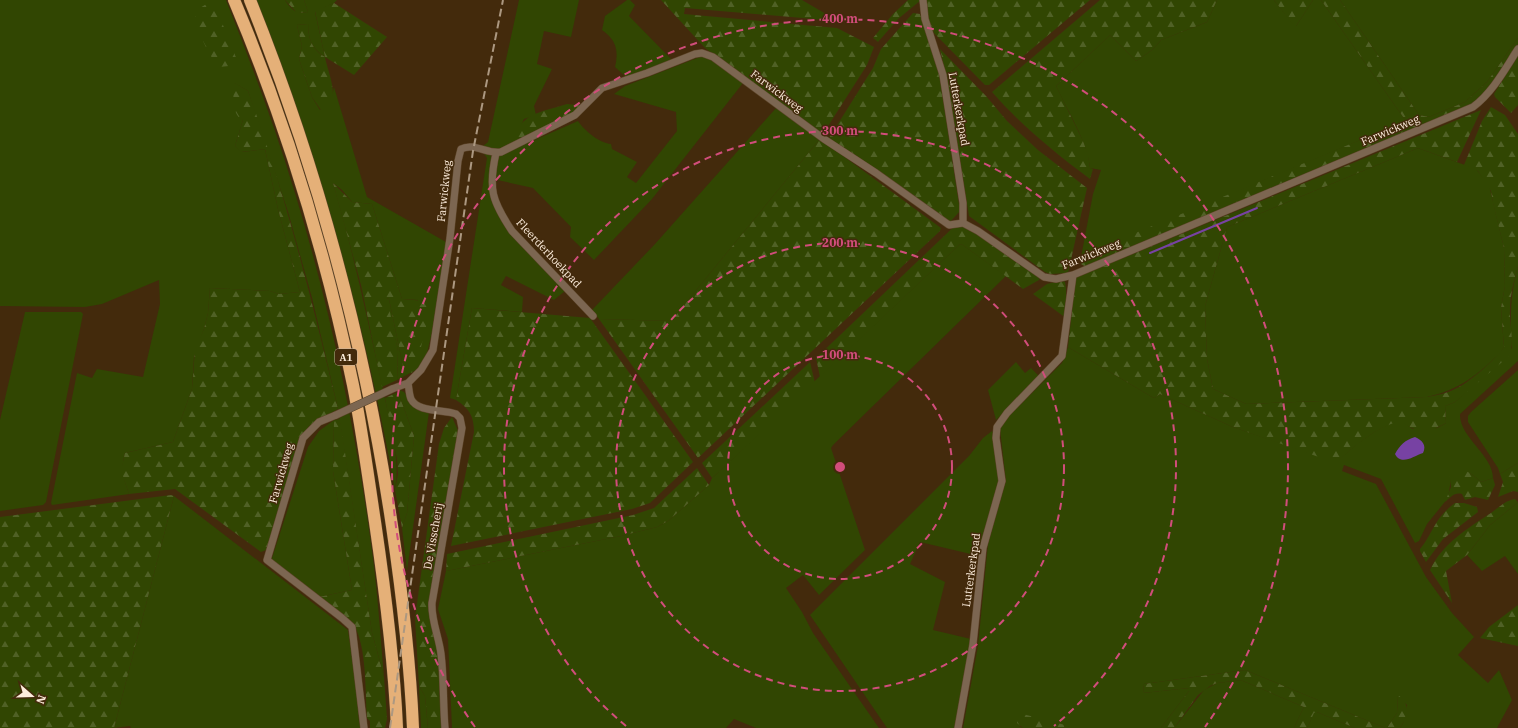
<svg xmlns="http://www.w3.org/2000/svg" width="1518" height="728" viewBox="0 0 1518 728" font-family="'IBM Plex Serif',serif">
<style>
.grass{fill:#314602}
.forest{fill:url(#forest-firs)}
.water{fill:#7742a3}
.lines{fill:none;stroke-linecap:round;stroke-linejoin:round}
.stream{stroke:#7742a3;stroke-width:2}
.street-casing{stroke:#5d4529;stroke-width:8}
.highway-casing{stroke:#5d4529;stroke-width:13}
.street{stroke:#7c6651;stroke-width:7}
.highway{stroke:#e5b078;stroke-width:12}
.rail{stroke:#ac9881;stroke-width:2;stroke-dasharray:8 4;stroke-linecap:butt}
.street-bridge-casing{stroke:#5d4529;stroke-width:8;stroke-linecap:butt}
.street-bridge{stroke:#7c6651;stroke-width:7}
.ring{fill:none;stroke:#d14d7b;stroke-width:2;stroke-dasharray:7 5}
.labels{text-anchor:middle;dominant-baseline:central;stroke-width:3;stroke-linejoin:round;paint-order:stroke}
.shield{fill:#432a0c;stroke:#c5b29e;stroke-width:1}
.shield-label{font-size:10px;font-weight:bold;fill:#fdeddc}
.street-label{font-size:11px;fill:#fdeddc;stroke:#432a0c}
.centre{fill:#d14d7b;stroke:#432a0c;stroke-width:2}
.ring-label{font-size:12px;text-anchor:middle;font-weight:bold;fill:#d14d7b;stroke:#432a0c;stroke-width:3;stroke-linejoin:round;paint-order:stroke}
</style>
<defs>
<pattern id="forest-firs" width="22" height="20" patternUnits="userSpaceOnUse"><rect width="22" height="20" fill="#314602"/><path d="M5 1l3.5 6h-7zM16 11l3.5 6h-7z" fill="#506126"/></pattern>
</defs>
<rect width="100%" height="100%" fill="#432a0c"/>
<path class="grass" d="M0,0H226C243,43 260,87 275,131C320,263 351,400 370,537C377,583 380,630 384,677L372,633L338,409L312,298L288,212L248,91L234,83L243,120L235,146L242,152L265,149L278,209L300,292L279,294L270,291L210,288L208,313L204,329L194,357L192,389L173,442L125,453C120,470 124,478 129,494L52,505L51,503L77,373L92,378L97,369L143,377L160,304L159,280L102,304L85,307L0,306Z
M256,0H285C292,10 295,14 308,12L304,0H337L334,3L315,12L325,57C312,49 308,39 308,24L297,25L302,46L299,59L312,97L320,110L332,96L334,87L367,197L446,242L432,332L425,362L420,368L397,380L398,351L386,298L389,299L403,366L418,300L402,299L372,204L352,202L342,190L333,183C353,250 367,317 382,385C389,419 401,455 395,490C365,323 319,158 256,0Z
M519,0H579L571,37L544,31L537,64L552,69L534,106L536,115L524,119L513,144L497,150L483,146L488,142Z
M627,0H630L635,5L629,16L672,60L627,78L615,67C619,50 616,40 602,30L605,16Z
M1217,0H1274L1294,25L1296,26L1313,0H1321L1406,121L1081,257L1093,194L1101,170L1090,168C1087,141 1068,112 1056,86L1110,35L1136,61L1152,50L1161,40L1207,22Z
M1340,0H1518V38L1487,82L1465,102L1429,117L1419,115Z
M705,55L743,83L652,199L594,260L570,237L571,227L533,188L493,179L498,156L578,121C584,130 599,143 611,144L612,149L637,162L627,177L636,183L677,131L676,112L614,94L625,86Z
M777,107L820,139L671,321L599,319L592,310L655,244Z
M1418,148L1476,169L1489,185L1504,248L1505,286L1501,308L1504,347L1501,352C1478,375 1459,390 1427,397L1246,404L1213,389L1207,359L1205,306L1227,227Z
M482,151L491,155V199L507,230L565,291L554,300L506,276L501,285L523,297L522,312L472,308L456,400L450,398L487,158Z
M960,244L963,245L1006,276L833,445L831,448L865,550L819,595L803,575L786,588L802,612L813,633L879,728H756L734,719L726,728H452L448,639L438,609L446,571L621,536L657,527L668,521L709,485L712,478Z
M1518,266V361L1460,414C1459,437 1493,455 1493,478L1481,482L1470,473L1451,479L1448,498L1427,524L1419,541L1415,543L1381,479L1344,465L1342,471L1376,484L1426,577L1452,613L1474,637L1458,655L1488,683L1499,670L1512,700L1497,728H1400L1403,723L1407,705L1398,696L1397,713L1387,728H1385L1245,670L1144,684L1143,693L1189,688V691L1161,728H1064L1065,725L1019,726L1023,728H963L978,646L988,544L1006,481L1000,429L1002,423L1062,363L1068,347L1154,398L1160,394L1233,427L1336,462C1355,445 1375,428 1400,420L1413,429L1437,428L1446,423L1445,406L1455,402L1512,348C1510,319 1510,294 1518,266Z
M25,312H81L83,314L46,502L43,505L0,511V420Z
M1016,362L1025,373L1031,368L1040,377L996,420L988,390Z
M1518,370V463L1500,474L1498,468L1468,422V416L1471,412Z
M400,390L404,392L410,400L429,412L407,571L402,528L407,513L414,436L398,392Z
M334,420L333,471L352,590L319,597L271,561L308,447L319,431Z
M992,431L994,433L999,480L979,556L920,542L910,564L945,582L933,630L971,639L956,728H887L810,615L969,456L983,438Z
M174,496L348,630L356,685L359,721L362,728H131L130,726L114,728Z
M1518,502V574L1505,556L1482,571L1467,555L1490,525Z
M1241,680L1304,707L1294,728H1174L1204,690L1217,683Z
M419,686L425,696L428,728H421Z
M1314,712H1317L1355,728H1307Z"/>
<path class="forest" d="M213,0L239,65L219,67C210,58 193,24 195,11Z
M285,0H304L308,12L297,13Z
M661,0H802L838,21L685,8L684,14L837,28L874,47L867,65L823,134L705,48Z
M908,0H921L898,19L878,42L873,38L893,14Z
M926,0H1090L989,85H985L934,33L926,12Z
M1100,0H1217L1207,22L1161,40L1152,50L1136,61L1110,35L1056,86L1083,141L1088,155L1090,168L1093,169L1090,179C1054,152 1021,125 992,92Z
M1274,0H1313L1296,26H1294Z
M1321,0H1340L1419,115L1429,117L1465,102L1487,82L1518,38V44L1491,86L1472,106L1086,267L1081,264V257L1099,248L1406,121Z
M334,3L387,37L354,75L325,57C327,71 344,105 321,110L312,97L299,59L302,46L297,25L308,24C308,38 312,50 325,57L315,11Z
M913,13L920,14L939,73L960,211L949,223L829,138L873,68L881,49Z
M940,49L986,96L1007,121L1038,150L1087,188L1068,273L1050,274L1045,272L969,216L948,84Z
M1518,56V105L1511,113L1495,97L1494,94Z
M233,82L248,91C286,195 312,301 338,409L309,426L300,440L268,545L266,550L261,552L175,489L129,494L122,473V466L125,453L173,442L192,389L195,350L204,329L208,313L210,288L270,291L279,294L300,292L278,209L265,149L241,152L235,146L243,120C231,115 234,94 233,82Z
M567,104L588,106L513,144C519,112 540,113 567,104Z
M1491,107L1505,115L1518,134V266C1514,281 1510,295 1510,310C1509,325 1516,344 1508,357L1455,402L1445,406L1446,423C1426,434 1418,433 1400,421C1375,428 1355,445 1336,463L1233,427L1160,394L1154,398L1068,347L1073,301L1072,286L1075,278L1481,110L1457,162L1418,148L1227,227L1205,306L1207,359L1213,389L1246,404L1427,397C1438,395 1448,393 1457,388C1470,382 1497,358 1504,347L1501,308L1505,286L1504,248L1493,203L1491,191L1478,171L1464,165L1482,121Z
M820,139L941,228L940,231L698,458L599,319L671,321Z
M333,183L352,202L372,204L402,299L425,301L431,307L419,355L412,373L403,366L389,299L387,298L398,351L397,380L382,387L361,285Z
M962,219L1040,278L1039,280L1023,289L963,245L960,244L820,377L816,358Z
M1062,280L1065,282L1066,288V318L1033,294L1047,284Z
M472,308L590,318L693,462L650,503L632,509L451,546L474,432C474,416 469,408 456,400Z
M810,362L815,383L712,478L702,463Z
M398,392L414,436L407,513L402,528L395,490L398,474L397,459L385,398Z
M452,417L459,433L429,604L438,653L441,728H428L425,696L419,686L415,618L439,444L444,428Z
M340,419L372,633L384,677L387,719L385,728H370V721L367,718C365,691 367,648 354,625L319,597L352,590L333,471L334,420Z
M1518,463V492L1513,491L1498,497L1503,482L1500,474Z
M1457,467L1470,473L1481,482L1493,478L1495,485L1488,500L1475,497L1465,500L1462,494C1454,492 1451,497 1445,502L1451,487L1449,468Z
M697,468L709,485L668,521L657,527L621,536L446,571L447,554L633,515L654,508Z
M171,495L174,496L114,728H0V517Z
M1515,499L1518,502L1490,525L1467,555L1446,571L1452,603L1430,570C1442,544 1468,528 1491,513C1498,508 1506,500 1515,499Z
M1455,503H1464L1477,507L1478,512L1443,539L1426,562L1420,551V549C1434,532 1434,518 1455,503Z
M1518,605V646L1480,638L1489,627Z
M1245,670L1385,728H1355L1317,712L1314,713L1307,728H1294L1304,707L1241,680L1217,683L1210,686L1198,695L1174,728H1161L1189,691V688L1143,693L1144,684Z
M1398,695C1411,705 1408,715 1400,728H1387L1397,713Z
M1019,713L1065,725L1064,728H1023L1017,723Z"/>
<path class="water" d="M1415,437C1422,440 1427,445 1423,453C1414,456 1401,466 1395,454C1400,445 1405,440 1415,437Z"/>
<g class="lines">
<path class="stream" d="M1150,253L1257,208"/>
<g class="street-casing">
<path id="street" d="M923,0L925,19L943,75L963,203V223
M496,153C488,189 492,201 512,231L593,316
M408,383C409,388 409,394 411,399C418,413 444,409 456,414L460,418L462,428L432,603C431,620 439,637 441,654C444,678 443,704 445,728
M392,389L408,383L421,370L433,350L450,238L458,161L461,149C474,142 488,155 501,152L575,115L602,88L647,73L695,54L702,53L713,57L824,139L876,173L949,225L963,223L978,231L1044,277L1056,279L1073,275L1473,107C1493,92 1505,69 1518,49
M336,415L319,422L303,438L267,560L342,618L352,627L364,728
M958,728L973,644L983,548L1002,481L996,438L997,427L1007,413L1062,356L1073,275"/>
</g>
<g class="highway-casing">
<path id="highway" d="M234,0C286,123 326,254 353,385C362,430 368,476 375,522C385,590 394,659 397,728
M250,0C318,169 365,345 392,526C402,593 410,660 413,728"/>
</g>
<use href="#street" class="street"/>
<use href="#highway" class="highway"/>
<path class="rail" d="M390,728L473,151L503,0"/>
<g class="street-bridge-casing">
<path id="street-bridge" d="M336,415L392,389"/>
</g>
<use href="#street-bridge" class="street-bridge"/>
</g>
<g class="ring">
<circle cx="840" cy="467" r="112"/>
<circle cx="840" cy="467" r="224"/>
<path d="M626 726A336 336 0 1 1 1054 726"/>
<path d="M475 727A448 448 0 1 1 1205 727"/>
</g>
<g class="labels">
<rect class="shield" x="335" y="349" width="22" height="16" rx="3"/>
<g class="shield-label">
<text x="346" y="357">A1</text>
</g>
<g class="street-label">
<text transform="translate(777 91) rotate(37)">Farwickweg</text>
<text transform="translate(959 109) rotate(80)">Lutterkerkpad</text>
<text transform="translate(1390 130) rotate(-23)">Farwickweg</text>
<text transform="translate(444 191) rotate(-84)">Farwickweg</text>
<text transform="translate(549 253) rotate(47)">Fleerderhoekpad</text>
<text transform="translate(1091 254) rotate(-22)">Farwickweg</text>
<text transform="translate(281 473) rotate(-74)">Farwickweg</text>
<text transform="translate(433 536) rotate(-80)">De Visscherij</text>
<text transform="translate(971 570) rotate(-82)">Lutterkerkpad</text>
</g>
</g>
<circle cx="840" cy="467" r="6" class="centre"/>
<g class="ring-label">
<text x="840" y="23">400 m</text>
<text x="840" y="135">300 m</text>
<text x="840" y="247">200 m</text>
<text x="840" y="359">100 m</text>
</g>
<g transform="translate(32 696) rotate(110)" stroke="#432a0c" stroke-width="3" paint-order="stroke">
<path d="M0-3L7 15L0 10L-7 15Z" fill="#fdeddc"/>
<text y="-6" font-size="11" font-weight="bold" text-anchor="middle" fill="#fdeddc">N</text>
</g>
</svg>
